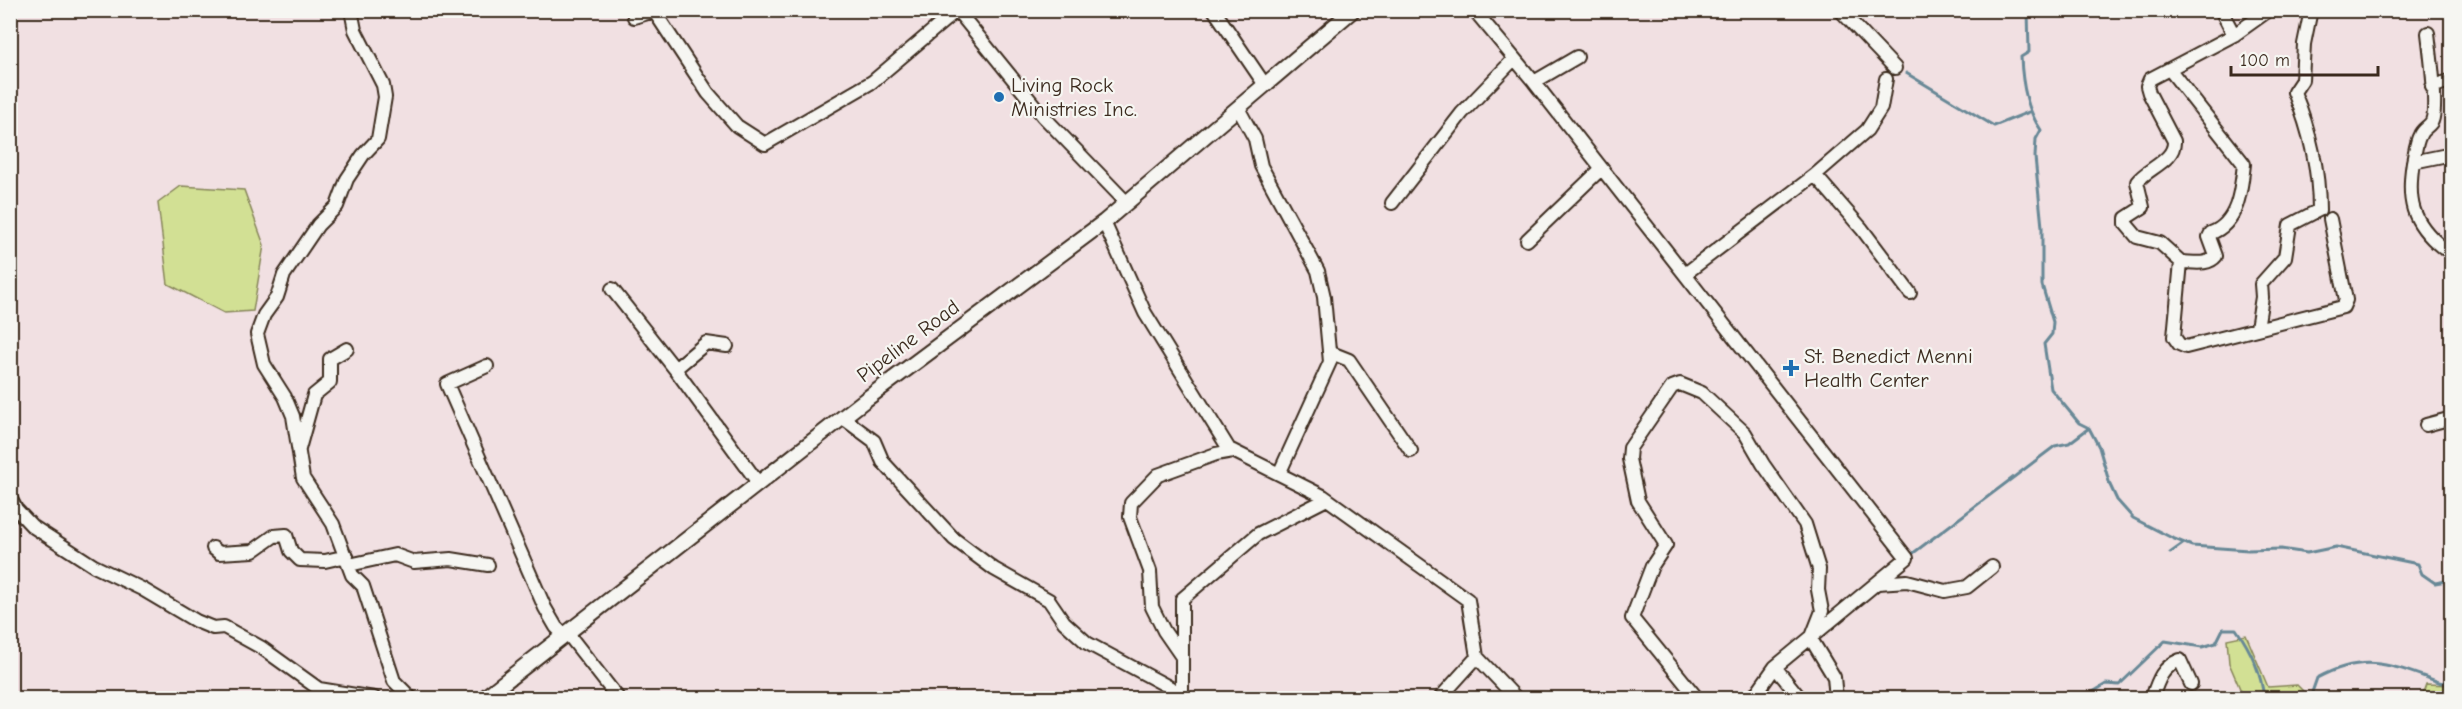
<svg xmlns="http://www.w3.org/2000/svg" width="2462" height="709" viewBox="0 0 2462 709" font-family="'Comic Neue',sans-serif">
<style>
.green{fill:#d2e094;stroke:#868559;stroke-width:1.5}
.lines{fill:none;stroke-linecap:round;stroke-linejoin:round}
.stream{stroke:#678896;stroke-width:3}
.minor-casing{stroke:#3b2a1e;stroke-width:16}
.tertiary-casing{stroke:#3b2a1e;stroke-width:18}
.minor{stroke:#f6f6f2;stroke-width:12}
.tertiary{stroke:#f6f6f2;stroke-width:14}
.poi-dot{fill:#1f6fb2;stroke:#f6f6f2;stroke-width:2}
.labels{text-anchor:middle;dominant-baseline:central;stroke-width:4.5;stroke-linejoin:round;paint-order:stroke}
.poi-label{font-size:21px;fill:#3b2a1e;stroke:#f6f6f2;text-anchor:start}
.street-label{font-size:21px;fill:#3b2a1e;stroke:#f6f6f2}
</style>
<rect width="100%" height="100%" fill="#f1e0e2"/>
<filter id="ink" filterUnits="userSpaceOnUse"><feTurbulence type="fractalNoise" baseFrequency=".0167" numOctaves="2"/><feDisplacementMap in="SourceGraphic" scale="12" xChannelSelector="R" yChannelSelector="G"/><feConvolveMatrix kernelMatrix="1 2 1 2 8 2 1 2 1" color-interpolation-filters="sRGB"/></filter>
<g filter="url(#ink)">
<path class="green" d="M181,186L244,190L264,245L253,311L224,313L168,284L158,203Z
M2246,635L2268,687L2297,685L2310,698H2244L2229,663L2227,639Z
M2426,684L2451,685V698H2421Z"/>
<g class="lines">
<path class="stream" d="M2028,10L2029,52L2021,57C2022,83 2026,109 2041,130L2036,139L2035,157L2042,227V285L2053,322L2052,334L2044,344L2051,389L2079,423L2089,428
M1906,73L1994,126L2029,112
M2170,553L2184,543
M1912,554L2055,446L2069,443L2089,428L2099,447L2110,485L2117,500L2133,518L2172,538L2192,546L2248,550L2281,549L2307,553L2336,547L2418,564L2422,574L2435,583L2452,580
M2083,698L2106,684L2119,685L2165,641L2202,647L2216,643L2223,629H2236C2251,650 2261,672 2264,698
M2310,698L2317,678C2367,651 2393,666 2442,683L2452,679"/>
<g class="minor-casing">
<path id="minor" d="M351,10L355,30L383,85L385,97L378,139L363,155L347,179L337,206L318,225L284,275L277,297L264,315L257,334L264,364L285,397L293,416L303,478L333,524L352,575L363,586L394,681L411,698
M1214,10L1265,85
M1474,10L1534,82L1907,558L1775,667L1753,698
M1840,10L1895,68
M2221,10L2234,35
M2269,10L2234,35L2150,79L2147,86L2149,93L2174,141C2175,161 2147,168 2137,182L2143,207L2126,218V224L2137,237L2160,243L2181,262L2174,337L2179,344L2186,347L2343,307L2346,300L2330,219
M634,17L654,11L708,93L737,126L765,144L872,82L957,10L1043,116L1126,202
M2428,33C2430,51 2438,107 2432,121C2430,126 2422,129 2420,135C2416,142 2415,153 2413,162C2407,200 2411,222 2443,248L2452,246
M2170,70L2244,164C2241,191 2238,223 2211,233L2209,237L2216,256C2208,266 2193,262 2181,262
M1534,82L1577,57
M2432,87L2452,80
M1238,108L1255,139L1261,166L1318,271L1324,297L1330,362L1279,474
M2413,162L2452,154
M1815,175L1862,229L1910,293
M1392,203L1462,113L1514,59
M1104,222L1145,313L1229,449L1323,496L1468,600L1477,657L1516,698
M1527,240L1601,169
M1685,274L1815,175L1867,130L1881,108L1886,79
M612,289L675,369L759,484
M2257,328L2262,297L2261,284L2285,257L2290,225L2319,210C2319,170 2309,128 2294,92L2302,80L2304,44L2311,10
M1329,352L1349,360L1411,451
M487,366L447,384L545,608L556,627L565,636
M675,369L706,343L727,346
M843,418L874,441L883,462L954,539L994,569L1049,600L1064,622L1087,643L1182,694V657L1164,631L1152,607L1150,571L1130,517L1131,503L1158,475L1216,454L1233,451
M2426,425L2452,418
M299,449L314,395L330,382V359L347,349
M10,497L16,509L32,526L94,566L142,589L196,621L213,628L224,627L262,648L319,689L374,698
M213,548L219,553L253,551L274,536L286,535L291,551L300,560L325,561L347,556
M349,565L395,555L414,562L451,559L488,565
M1878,583L1907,581L1945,591L1967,587L1992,567
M568,634L618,698
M1182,657V599L1258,534L1327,499
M1775,667L1800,698
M1440,698L1477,657
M1697,698L1632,618L1652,566L1666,545L1638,501L1629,459L1630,448L1672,387L1680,384L1702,393L1745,433L1763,464L1805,524L1819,569L1818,590L1822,611L1811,639L1834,677L1836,698
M2152,698C2158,680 2162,667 2180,660L2191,684"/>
</g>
<g class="tertiary-casing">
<path id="tertiary" d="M484,698L865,400L1104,222L1353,10"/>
</g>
<use href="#minor" class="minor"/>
<use href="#tertiary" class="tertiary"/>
</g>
</g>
<g class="poi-dot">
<circle cx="999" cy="97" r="6"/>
<path d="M1788 359h6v6h6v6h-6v6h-6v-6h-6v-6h6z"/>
</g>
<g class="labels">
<g class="poi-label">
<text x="1011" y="85">Living Rock<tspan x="1011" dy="24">Ministries Inc.</tspan></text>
<text x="1804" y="356">St. Benedict Menni<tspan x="1804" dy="24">Health Center</tspan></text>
</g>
<g class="street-label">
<text transform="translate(908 341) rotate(-37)">Pipeline Road</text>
</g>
</g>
<rect width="2462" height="709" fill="none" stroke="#f6f6f2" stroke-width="36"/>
<rect x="18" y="18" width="2426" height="673" fill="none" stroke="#3b2a1e" stroke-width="2" filter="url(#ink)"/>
<path d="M2231 66v9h147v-9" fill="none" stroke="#3b2a1e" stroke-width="3"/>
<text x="2240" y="66" font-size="18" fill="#3b2a1e" stroke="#f6f6f2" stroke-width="4.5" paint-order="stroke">100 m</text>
</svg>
